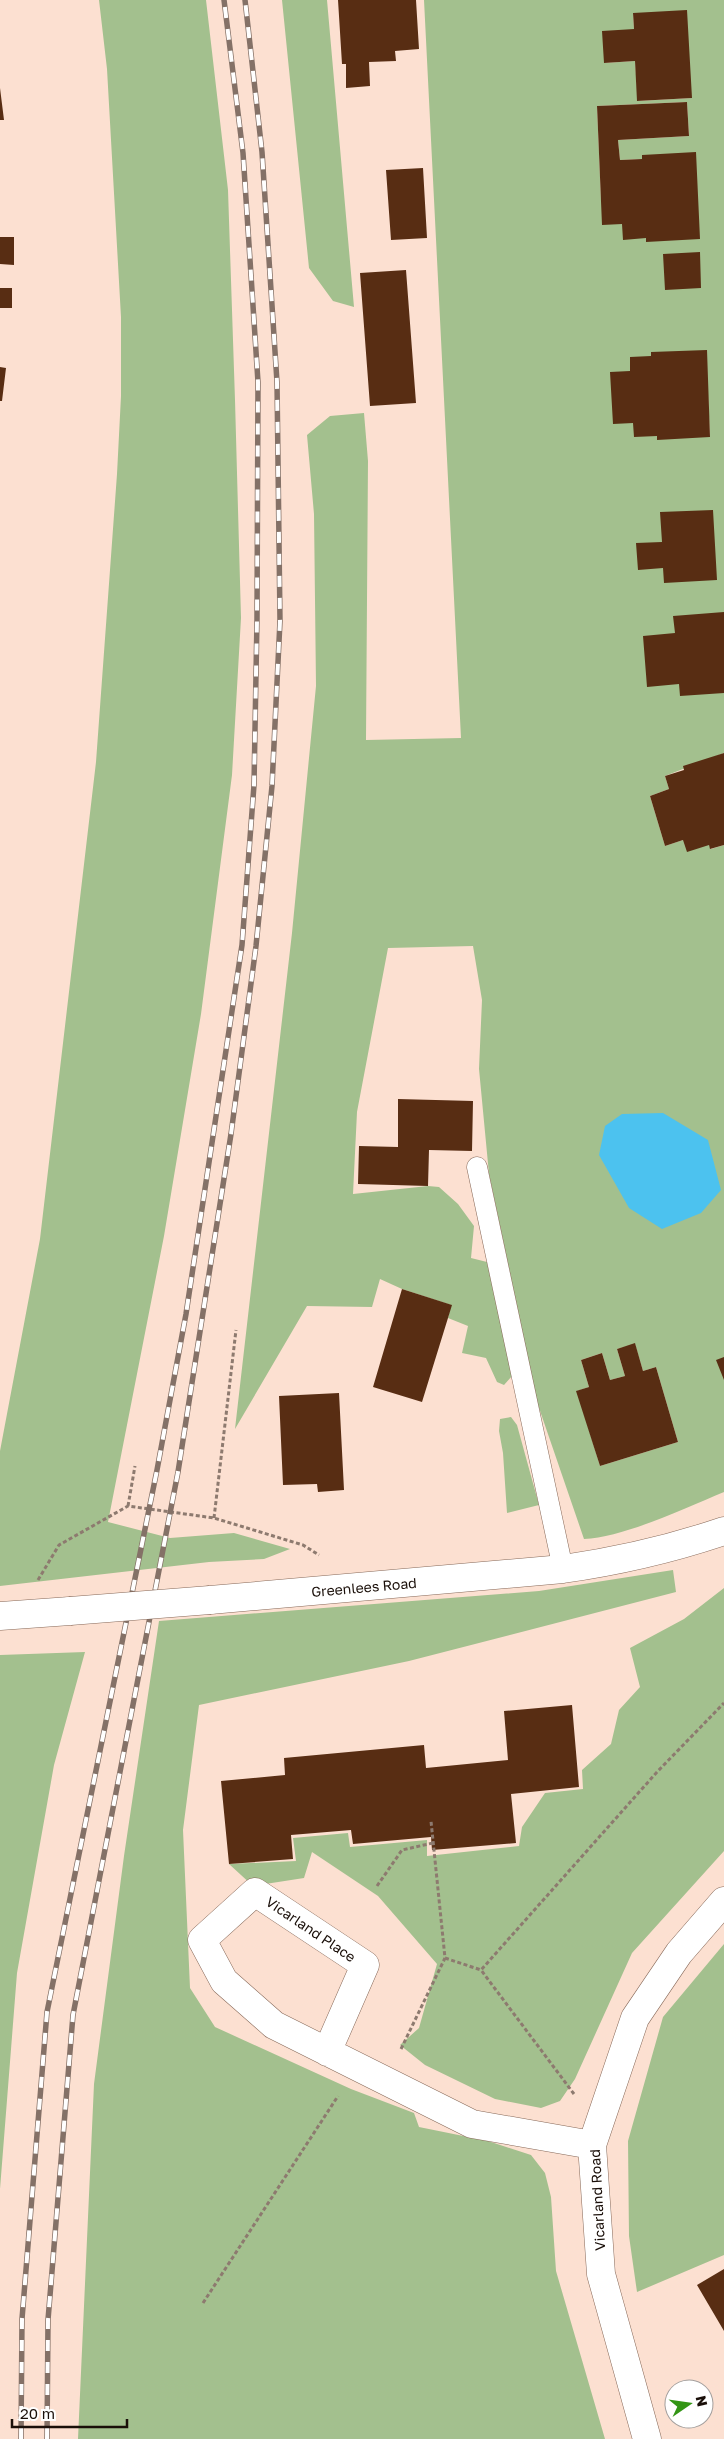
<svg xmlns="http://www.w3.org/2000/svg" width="724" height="2439" viewBox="0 0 724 2439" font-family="'Golos Text',sans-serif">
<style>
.green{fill:#a3c08e;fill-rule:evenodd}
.water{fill:#4cc2ef}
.building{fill:#582d13}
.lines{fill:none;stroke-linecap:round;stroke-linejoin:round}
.service-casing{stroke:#876959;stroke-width:21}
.minor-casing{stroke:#876959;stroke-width:29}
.secondary-casing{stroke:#876959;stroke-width:29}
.path{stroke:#8d7a6f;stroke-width:3;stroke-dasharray:4 2.5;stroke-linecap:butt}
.service{stroke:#fff;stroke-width:20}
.minor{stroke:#fff;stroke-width:28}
.secondary{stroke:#fff;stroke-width:28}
.rail-casing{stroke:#847167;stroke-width:5.5}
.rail{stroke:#fff;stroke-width:4;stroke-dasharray:11;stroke-linecap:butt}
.secondary-bridge-casing{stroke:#876959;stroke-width:29;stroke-linecap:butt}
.secondary-bridge{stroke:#fff;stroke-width:28}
.labels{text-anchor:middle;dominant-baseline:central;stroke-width:5;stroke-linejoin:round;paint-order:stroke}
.street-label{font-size:14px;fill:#1a0f09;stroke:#fff}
</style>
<rect width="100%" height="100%" fill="#fce0d1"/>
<path class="green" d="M99,0H206L228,190L235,400L241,618L232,775L201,1014L164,1236L108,1522L170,1538L234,1533L290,1549L264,1559L209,1562L0,1586V1451L40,1239L96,762L117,474L121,396V317L107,69Z
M282,0H327L354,307L333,301L309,268Z
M424,0H724V753L665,776L669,789L650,796L665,846L683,840L709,845L711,849L724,845V1492C685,1508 625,1537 584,1539L538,1405L489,1174L479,1069L482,1000L473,946L388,948L357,1112L353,1194L428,1186L439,1187L458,1204L474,1226L471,1258L487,1262L512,1376L504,1385L497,1382L486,1358L462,1353L468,1326L448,1318L451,1305L402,1289L380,1279L372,1307L307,1306L235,1429L292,933L316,686L314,514L307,435L330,416L364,413L368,461L366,740L461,738ZM633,13L692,98L638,101L635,61L604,63L634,29ZM687,102L689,136L618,140L620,160L642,159L700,239L601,200L597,106ZM708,395L710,437L612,399ZM635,1344L643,1371L656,1367L678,1442L600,1466L577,1391L589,1387L581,1360L602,1353L610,1380L625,1376L617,1349Z
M511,1417L517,1425L539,1505L507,1513L503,1453L499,1431L500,1419Z
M673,1570L676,1592L409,1661L199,1705L183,1830L190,1988L215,2027L351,2089L414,2113L419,2127L488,2141L531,2155L545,2173L551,2197L556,2271L605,2439H78L94,2084L124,1856L159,1621L539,1591Z
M724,1588V1851L632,1953L575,2079L560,2101L541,2108L495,2099L425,2065L400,2045L419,2028L437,1964L378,1896L312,1852L304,1878L253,1886L229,1864L296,1861L293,1838L348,1833L350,1847L427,1840V1856L519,1846L522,1827L545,1793L583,1789L582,1770L611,1744L619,1710L640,1687L630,1648L684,1619Z
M85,1652L54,1765L17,1973L0,2189V1655Z
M724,1944V2255L637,2292L629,2236L628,2141L663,2017Z"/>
<path class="water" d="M663,1113L708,1140L721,1190L701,1213L662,1229L629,1208L599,1155L605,1126L622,1114Z"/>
<path class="building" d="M338,0H416L419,49L395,51L396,61L369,62L370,86L346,88V64H342Z
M687,10L692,98L637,101L635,61L604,63L602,31L634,29L633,13Z
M0,88L4,120H0Z
M687,102L689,136L618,140L620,160L642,159V155L696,152L700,239L646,242V238L623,240L622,224L602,225L597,106Z
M423,168L427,238L391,240L386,170Z
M0,237H14V265L0,264Z
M700,252L701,288L665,290L663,254Z
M406,270L416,403L370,406L360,273Z
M0,288H12V308H0Z
M707,350L710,437L657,440V436L634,437L633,423L613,424L610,372L630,371V357L651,356V352Z
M0,367L6,368L2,401H0Z
M713,510L717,580L664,583L663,568L638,570L636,543L662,542L660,512Z
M724,612V693L680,696L679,684L647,687L643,636L675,633L673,616Z
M724,753V845L710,849L709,845L687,852L683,840L665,846L650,796L669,789L665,776L684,770L683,766Z
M398,1099L473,1101L472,1151L429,1150L428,1186L358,1184L359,1146L398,1147Z
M402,1289L452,1305L422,1402L373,1387Z
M635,1343L643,1371L656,1367L678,1442L600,1466L576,1391L589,1387L581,1360L602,1353L610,1380L625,1376L617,1349Z
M724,1357V1380L716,1360Z
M339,1393L344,1490L318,1492L317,1484L283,1485L279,1396Z
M572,1705L579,1787L511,1794L516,1843L432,1850L431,1837L353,1844L351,1830L291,1835L293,1859L229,1864L221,1781L285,1775L284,1758L424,1745L426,1768L508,1760L504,1711Z
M724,2269V2331L697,2285Z"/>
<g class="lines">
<g class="service-casing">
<path id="service" d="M477,1167L563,1569"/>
</g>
<g class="minor-casing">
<path id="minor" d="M327,2052L365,1965L255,1892L202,1940L224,1981L274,2025L472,2124L592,2145
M647,2439L601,2274L592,2145L635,2018L679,1953L724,1901"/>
</g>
<g class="secondary-casing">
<path id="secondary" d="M210,1600L563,1569C619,1561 671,1549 724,1531
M0,1616L70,1611"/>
</g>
<path class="path" d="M128,1506L135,1466
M214,1518L236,1330
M38,1580L59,1545L128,1506L214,1518L303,1545L319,1555
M377,1886L402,1850L433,1843
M445,1958L481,1970
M401,2049L445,1958L431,1821
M574,2094L481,1970L657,1772L724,1703
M203,2303L338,2096"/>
<use href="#service" class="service"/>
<use href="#minor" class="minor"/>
<use href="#secondary" class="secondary"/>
<g class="rail-casing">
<path id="rail" d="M21,2439L22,2319L47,2012L157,1470L186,1314L242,945L254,785L257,619L258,382L243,153L224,0
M47,2439L48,2320L73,2015L178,1472L231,1134L256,946L272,786L280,621L277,382L262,152L245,0"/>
</g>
<use href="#rail" class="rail"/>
<g class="secondary-bridge-casing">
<path id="secondary-bridge" d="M70,1611L210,1600"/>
</g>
<use href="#secondary-bridge" class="secondary-bridge"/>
</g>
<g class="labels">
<g class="street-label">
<text transform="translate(364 1587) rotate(-5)">Greenlees Road</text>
<text transform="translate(311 1929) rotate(34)">Vicarland Place</text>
<text transform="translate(597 2200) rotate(-93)">Vicarland Road</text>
</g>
</g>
<g transform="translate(689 2404) rotate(77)"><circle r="24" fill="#ffffff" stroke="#a39f9d"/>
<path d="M0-4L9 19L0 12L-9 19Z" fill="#339515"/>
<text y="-8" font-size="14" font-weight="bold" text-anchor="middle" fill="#1a0f09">N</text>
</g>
<path d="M12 2419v8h115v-8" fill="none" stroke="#1a0f09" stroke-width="2.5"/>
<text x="20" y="2419" font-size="15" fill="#1a0f09" stroke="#ffffff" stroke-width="4" paint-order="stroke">20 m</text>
</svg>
